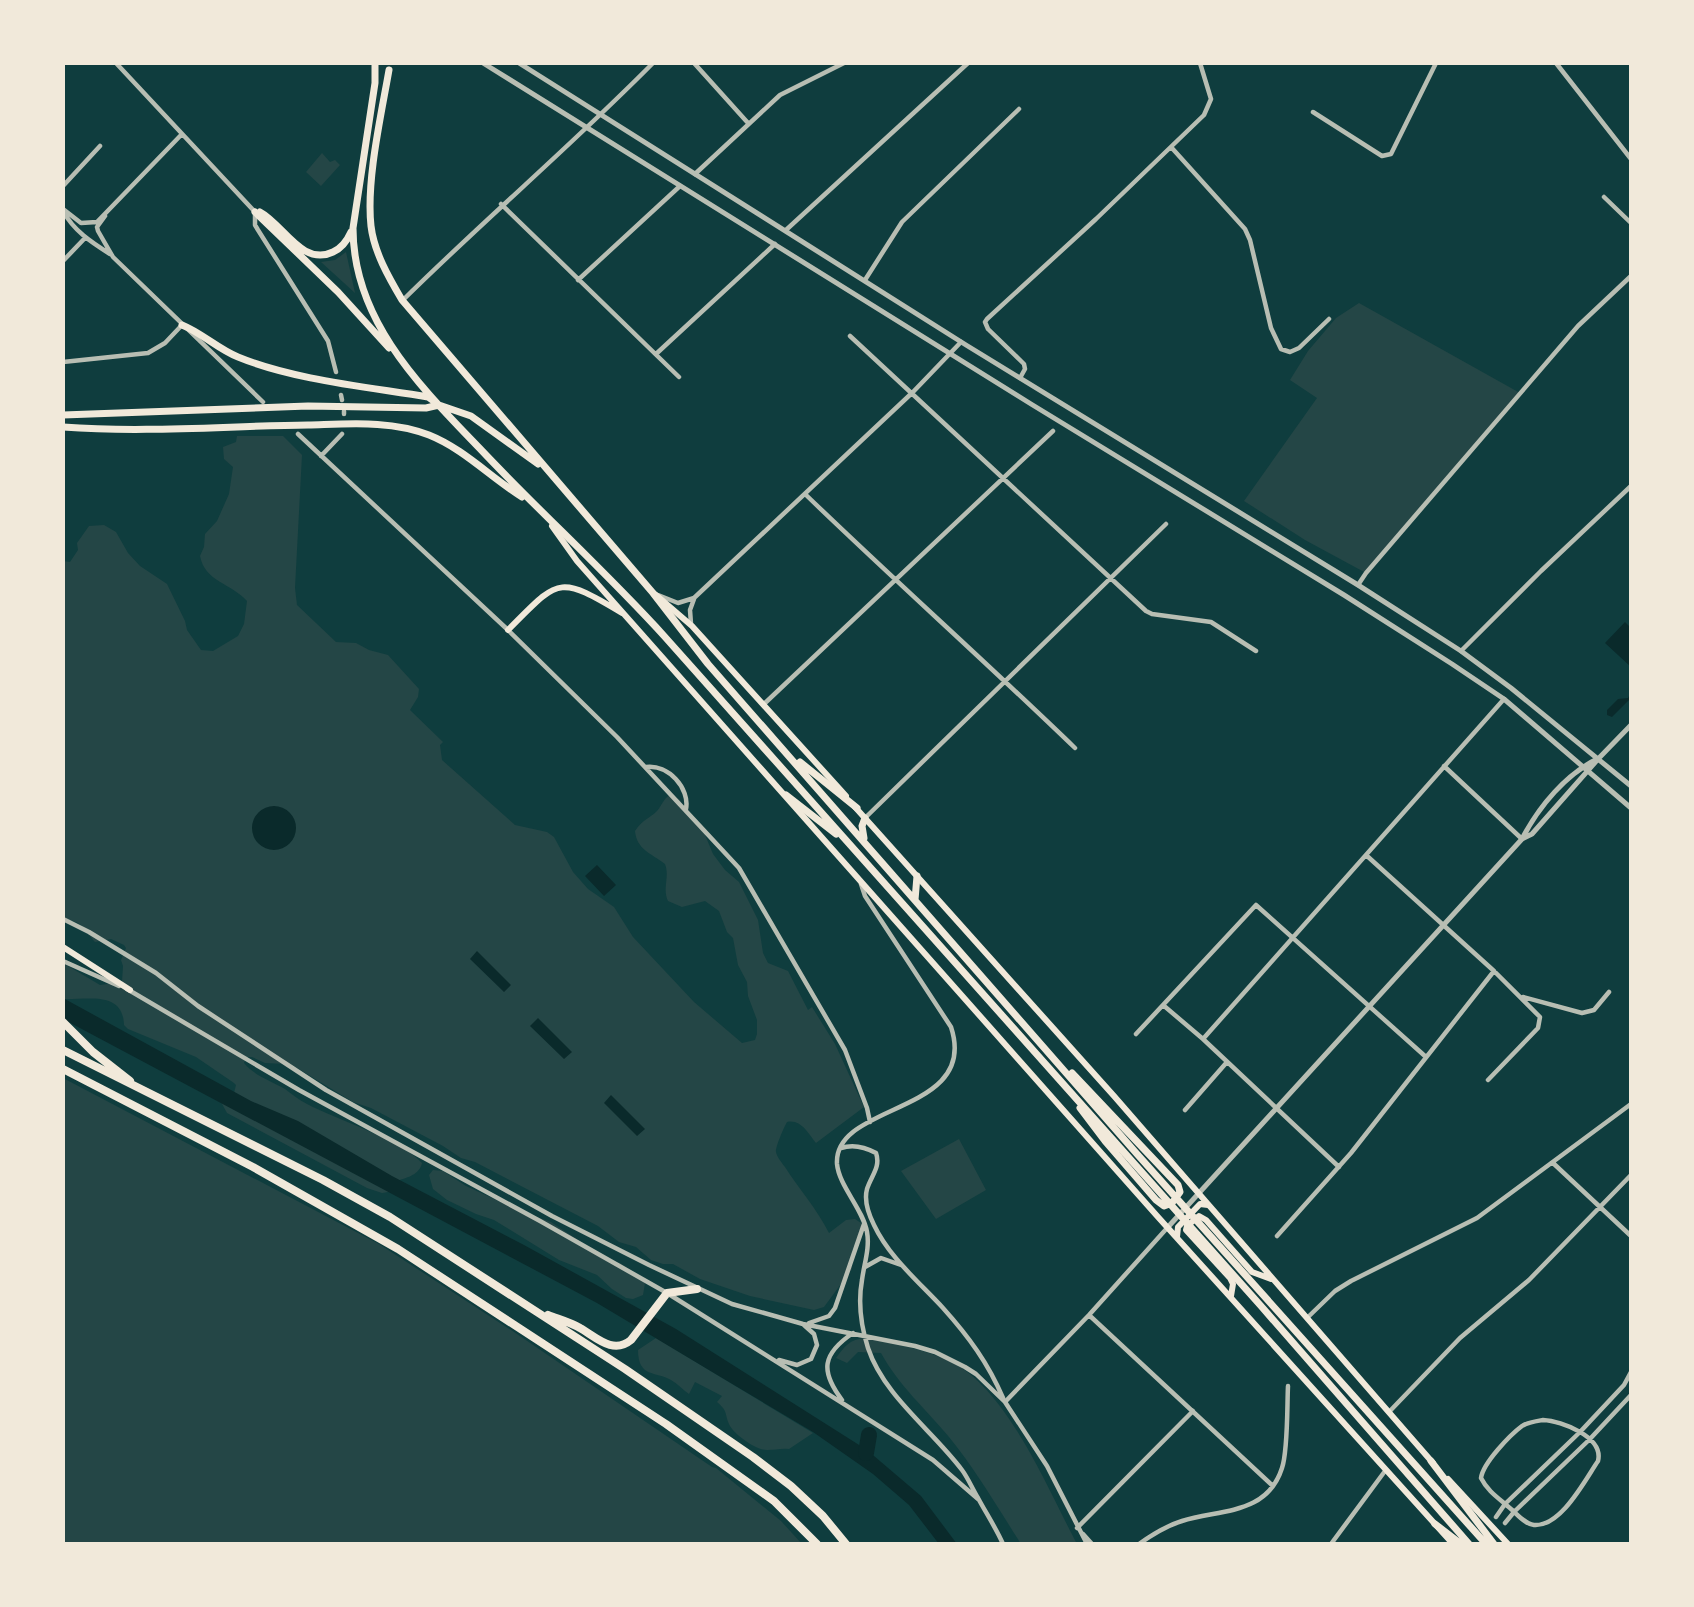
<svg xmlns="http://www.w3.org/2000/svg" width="1694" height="1607" viewBox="0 0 1694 1607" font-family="'IBM Plex Serif',serif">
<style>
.green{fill:#244646}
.water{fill:#0a2a2b}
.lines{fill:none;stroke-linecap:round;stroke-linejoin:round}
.river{stroke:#0a2a2b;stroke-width:16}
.minor{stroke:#b8beb3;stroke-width:4.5}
.tertiary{stroke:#b8beb3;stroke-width:5}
.secondary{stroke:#f1e9da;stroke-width:6}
.primary{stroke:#f1e9da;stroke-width:7}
.motorway{stroke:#f1e9da;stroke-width:8}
</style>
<rect width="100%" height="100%" fill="#0f3d3e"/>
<path class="green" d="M322,153L330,162L335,160L340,165L321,186L306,172Z
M346,252L355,293L321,262L335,260Z
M1359,303L1520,393L1366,573L1305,540L1244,501L1317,398L1290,380L1308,351L1336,318Z
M237,436H283L302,455L295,588L297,605L336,642L356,643L369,650L388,655L419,689L418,697L410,710L443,742L440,745L442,760L515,825L547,832L554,837L573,872L588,889L614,907L633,937L694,1002L742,1043L755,1040L757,1034V1020L748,996L747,982L738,965L733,938L727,932L719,911L705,901L682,907L668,901C662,888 670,877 665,864C651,853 637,850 635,831C643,819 649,819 657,811C663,804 664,797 672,794L680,800L685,809L703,830L713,854L725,870L739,882L758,920L763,953L768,963L788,971L808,1010L812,1007L835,1044L864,1107L816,1143C808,1133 801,1119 787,1122C784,1127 775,1148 776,1152C777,1157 782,1163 785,1167C799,1189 817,1209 829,1233L846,1220L855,1219L861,1223V1230L852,1251V1269L824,1307L814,1310L750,1296L700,1279L673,1264H663L651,1260L636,1247L619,1242L598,1226L475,1162L461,1158L443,1146L371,1108L353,1102L297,1068L286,1064L265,1063L252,1057H246L244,1063C256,1077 270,1080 285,1089C292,1094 299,1100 307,1104C336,1119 403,1141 422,1163C419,1177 403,1178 391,1183L388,1192L382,1193L367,1188L227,1113L221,1102L234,1093L236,1085L234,1083L196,1057L128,1029L124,1025C123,990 87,1000 63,999V963L100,985L122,982L123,966L121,960L126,948L124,945L111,939L95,942C83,928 84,922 63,919V561L70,562L78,550L77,543L89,526L104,525L116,532L128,553L140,566L167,584L185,621L187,630L201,650L213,651L238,636L244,624L247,601C231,583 205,582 200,556L204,547L205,534L217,521L229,494L233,467L224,459L223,447L236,442Z
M63,1078L379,1244L514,1332L712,1467L716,1468L781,1521L802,1544H63Z
M959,1139L986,1190L936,1219L901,1171Z
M433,1170L443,1171L466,1186L525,1213L551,1222L608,1260L620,1263L632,1271L645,1283L643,1295L633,1299L626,1298L612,1289L597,1275L559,1260L494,1220L476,1214L447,1200L433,1189L429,1175Z
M656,1338L813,1433L789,1449C781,1448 775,1450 767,1450C756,1450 735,1435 730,1426C724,1414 729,1412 717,1402L722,1396L695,1382L689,1394C683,1390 678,1384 671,1380C656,1371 638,1378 638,1350Z
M865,1338C895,1344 926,1349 953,1363C1008,1391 1048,1490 1077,1544H1021C998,1508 976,1470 949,1437C926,1409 899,1386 881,1353L858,1352L847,1363L836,1358C844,1347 850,1339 865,1338Z"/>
<path class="water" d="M1625,622L1631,628V667L1605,643Z
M1631,692V698L1612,717L1607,715V710L1618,699L1628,698Z
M252 828a22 22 0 1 1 44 0a22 22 0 1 1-44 0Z
M597,865L616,885L604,896L585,876Z
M477,951L511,985L504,992L470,959Z
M63,998L251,1101L298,1121L392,1176L524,1245L676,1329L867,1450L921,1496L957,1544H939L909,1505L873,1474L813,1432L734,1385L597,1303L63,1019Z
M538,1018L572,1052L564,1059L530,1026Z
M611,1095L645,1129L637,1136L604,1103Z"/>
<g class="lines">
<path class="river" d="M866,1453L869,1435"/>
<path class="minor" d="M116,63L255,212V225L258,230L328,341L336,372
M694,63L748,123
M1556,63L1631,159
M1313,112L1382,156L1391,154L1436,63
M1171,147L1245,229L1250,240L1271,328L1281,349L1290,352L1299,348L1329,319
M695,174L780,95L844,63
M63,186L100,146
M1604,197L1631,223
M501,204L679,377
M63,209L81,223L97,222L182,134
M63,211C74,231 91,242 110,254
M105,216L97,227L98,231L113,257L263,402
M786,230L968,63
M63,261L85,238
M578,280L680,186
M865,280L902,222L1019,109
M403,300C485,219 572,145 653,63
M850,336L1146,611L1152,614L1211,622L1256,651
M656,354L775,244
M63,362L148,353L165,343L182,325
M1020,378L1025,369L1024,364L988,329L985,322L987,319L1096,219L1204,115L1211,99L1200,63
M341,395L342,400
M344,411V414
M298,434L508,630L617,737L739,868L845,1050L867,1108L870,1122
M321,456L342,434
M805,494C894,580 986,662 1075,748
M1358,585L1366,573L1578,326L1631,276
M658,595L678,603L694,598L913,392L961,342
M691,624L690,610L694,599
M1461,651L1541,571L1631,486
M764,704L1053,431
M1444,766L1522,839
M646,767C668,764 690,788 686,809
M865,818L1166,524
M1366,855L1494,971L1540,1017L1538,1028L1488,1080
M861,884L865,896L951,1027C980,1115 833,1102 837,1164C839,1186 863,1209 867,1232C870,1248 864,1264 862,1280C858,1302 861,1326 868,1348C884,1396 932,1430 962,1470C968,1478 972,1488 978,1498C986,1513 996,1528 1003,1544
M63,919L89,932L156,973L198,1006L326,1090L552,1216L649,1265L732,1304L803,1324L915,1346L935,1352L965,1367L976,1374L1005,1402L1047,1466L1087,1544
M63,961L119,986
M127,989L299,1090L540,1221L667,1293L933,1460L978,1499
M1523,997L1582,1013L1594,1010L1609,992
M1163,1005L1203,1039L1339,1167
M1136,1034L1256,905L1426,1057
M1203,1039L1504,699
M1185,1110L1227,1062
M841,1148C853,1144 865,1147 876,1153C881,1167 871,1176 867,1189C864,1200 869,1215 874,1225C889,1257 919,1282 943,1308C969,1337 988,1363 1003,1398
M1553,1163L1631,1236
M1277,1236L1351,1153L1494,971
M865,1267L881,1258L901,1265
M1089,1315L1273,1486
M1307,1318L1335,1291L1351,1281L1477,1218L1631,1104
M809,1323L829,1316L835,1308L864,1224
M779,1360L797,1365L811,1359L817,1345L814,1334L804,1325
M842,1400C820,1371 822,1354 853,1333
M1005,1402L1089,1315L1168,1227
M1389,1412L1460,1338L1529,1280L1631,1175
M1543,1420C1562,1421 1604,1437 1598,1461C1585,1480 1561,1527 1534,1525C1525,1524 1518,1515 1511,1509C1500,1499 1488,1492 1481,1478C1483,1463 1510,1435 1522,1426C1528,1422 1537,1421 1543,1420Z
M1496,1517L1505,1504L1580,1432L1624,1385L1631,1372
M1505,1523L1514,1512L1589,1440L1631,1395
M1077,1528L1193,1411
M1083,1534L1092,1544
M1139,1544C1153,1534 1166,1526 1182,1521C1221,1509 1267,1515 1282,1468C1288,1451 1287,1406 1288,1386
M1331,1544L1385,1471"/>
<path class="tertiary" d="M483,63L1031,404L1344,595L1452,664L1504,699L1631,808
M519,63L966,345L1358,585L1461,651L1511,688L1631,786
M1522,839L1532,834L1599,758L1631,725
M1168,1227L1522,839C1539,806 1566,774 1599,758"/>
<path class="secondary" d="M552,526L577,561L1158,1217L1453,1544
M656,595L692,626L846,796
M508,630C559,579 557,574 622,613
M855,807L1114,1096L1433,1463
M63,947L130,990
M1177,1237L1178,1227L1200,1204L1208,1205
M1231,1296L1233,1284L1230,1278L1186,1230L1187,1226L1199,1216L1206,1220L1252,1272L1271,1279
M1448,1479L1508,1544"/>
<path class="primary" d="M375,63V83L353,228C353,324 425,391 486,455C545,517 608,574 665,637L1261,1306L1469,1544
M389,70C381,116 366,181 371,226C374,252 389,278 402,300L653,593L708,664L1137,1154L1486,1544
M255,212L338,292L389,348
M260,212C283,224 302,267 333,252C342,248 347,241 351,232
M182,325C202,333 218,349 238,357C294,380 368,387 428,397L439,405L471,416L538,464
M63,415L308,406L426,408L439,405
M63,427C144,433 226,426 308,425C348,424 391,420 429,435C464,449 490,477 522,497
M800,762L857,808
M786,795L836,834
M864,838L862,826L865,818
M915,900L917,876
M1072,1073L1178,1185L1180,1192L1172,1203L1164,1206L1156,1200L1105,1141L1080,1108
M1431,1461L1494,1544
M1435,1524L1461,1544"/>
<path class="motorway" d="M63,1022L93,1052L130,1081
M63,1050L323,1180L390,1217L625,1369L753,1457L791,1486L823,1516L846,1544
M63,1069L253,1167L398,1249L666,1424L774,1501L817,1544
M548,1315C558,1319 570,1322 580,1328C596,1337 613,1355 631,1340L667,1293L697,1289"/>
</g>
<rect width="1694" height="1607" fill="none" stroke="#f1e9da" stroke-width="130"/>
</svg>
